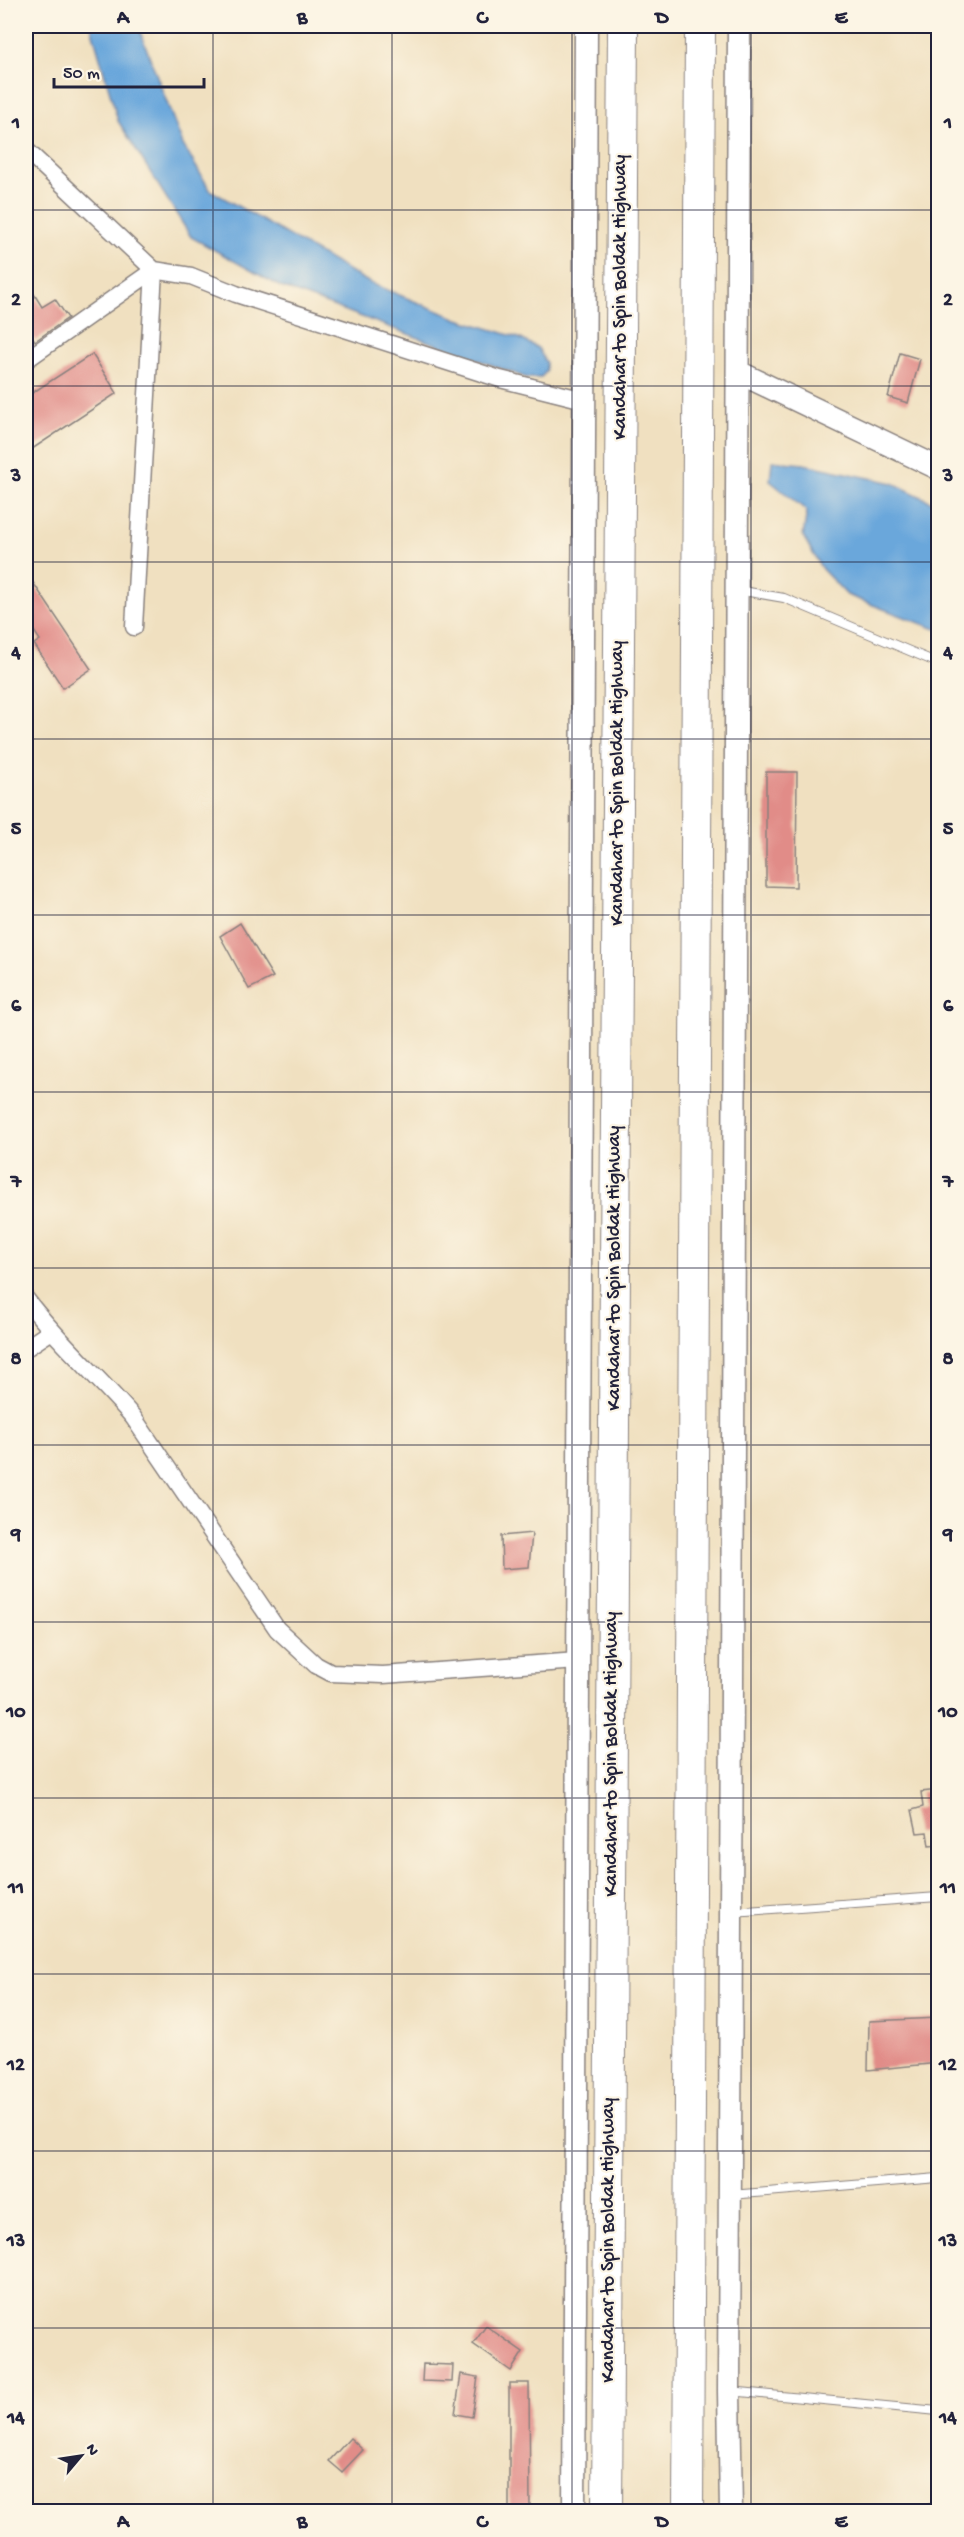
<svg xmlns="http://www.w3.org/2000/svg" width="964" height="2537" viewBox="0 0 964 2537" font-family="'Gochi Hand',sans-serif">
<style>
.water{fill:#6aa7db;stroke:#46648b;stroke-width:1.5}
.building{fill:#e18c88}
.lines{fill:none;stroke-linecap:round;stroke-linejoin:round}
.lane-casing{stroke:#89817e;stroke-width:10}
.street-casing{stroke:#89817e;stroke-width:19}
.secondary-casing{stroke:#89817e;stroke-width:25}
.highway-casing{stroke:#89817e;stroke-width:32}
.lane{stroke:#fff;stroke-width:8}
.street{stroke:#fff;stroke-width:16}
.secondary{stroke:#fff;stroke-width:22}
.highway{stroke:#fff;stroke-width:30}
.grid{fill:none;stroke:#22223b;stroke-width:1.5;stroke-opacity:0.55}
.labels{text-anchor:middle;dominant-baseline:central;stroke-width:4.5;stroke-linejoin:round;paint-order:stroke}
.street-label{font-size:20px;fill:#22223b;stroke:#fcf5e5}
.neatline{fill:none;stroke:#22223b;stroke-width:2}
.grid-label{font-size:20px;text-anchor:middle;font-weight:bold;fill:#22223b}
</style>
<rect width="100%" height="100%" fill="#fcf5e5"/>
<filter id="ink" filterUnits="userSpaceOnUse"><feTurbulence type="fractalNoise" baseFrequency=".0167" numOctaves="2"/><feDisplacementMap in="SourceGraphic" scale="12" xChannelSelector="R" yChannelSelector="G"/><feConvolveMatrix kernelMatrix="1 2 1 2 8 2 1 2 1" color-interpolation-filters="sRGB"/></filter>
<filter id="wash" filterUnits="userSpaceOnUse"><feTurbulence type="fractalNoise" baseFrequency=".008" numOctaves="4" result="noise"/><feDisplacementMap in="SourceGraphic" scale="24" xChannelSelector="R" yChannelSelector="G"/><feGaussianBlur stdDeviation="1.35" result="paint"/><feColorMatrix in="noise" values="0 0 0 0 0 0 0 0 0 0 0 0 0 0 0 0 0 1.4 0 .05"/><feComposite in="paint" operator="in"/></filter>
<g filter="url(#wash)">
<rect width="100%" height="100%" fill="#f0e0c0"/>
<path class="water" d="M91,26H138L183,145L210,190L370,283L458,319L519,338L538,348L546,363V372L540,378H527L281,287L191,237L118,121Z
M772,461L804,464L893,483L938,505V630L847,595L822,569L803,536L807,511L770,481Z"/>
<g id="blocks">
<path class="building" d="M26,281L42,307L55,299L68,318L35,341L26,327Z
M900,353L920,359L908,403L888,397Z
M92,354L117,393L26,453V397Z
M26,572L91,669L63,688L34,644L40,640L26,619Z
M766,772H797L796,887L766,886Z
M240,923L273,977L249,989L220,936Z
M532,1533L529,1567L502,1569L501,1536Z
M939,1790V1845L929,1846L927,1832L917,1833L912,1810L923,1807L921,1792Z
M939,2018V2063L868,2070L869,2021Z
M486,2326L523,2352L511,2371L473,2344Z
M423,2364L453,2365L452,2382L422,2381Z
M461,2374L478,2377L472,2417L455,2414Z
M509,2383H529L530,2511H509Z
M350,2438L363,2450L342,2472L329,2461Z"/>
</g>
</g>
<g filter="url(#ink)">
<use href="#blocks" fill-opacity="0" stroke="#89817e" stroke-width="1.5"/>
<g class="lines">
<g class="lane-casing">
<path id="lane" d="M737,590L784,598L938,663
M732,1912L938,1897
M730,2195L938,2178
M730,2391L938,2411
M917,2512L938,2506"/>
</g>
<g class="street-casing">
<path id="street" d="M26,150L154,270L191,276L236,294L500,379L584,400
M26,360L154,270
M134,627L154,270
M26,1299C58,1342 98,1376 133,1417L277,1629L316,1665L331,1673L383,1675L578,1661
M26,1348L50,1332"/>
</g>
<g class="secondary-casing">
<path id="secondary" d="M738,372L938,468
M574,2512L586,26
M731,2512L729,2391L739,26"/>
</g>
<g class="highway-casing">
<path id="highway" d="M607,2512L623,26
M688,2512L700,26"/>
</g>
<use href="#lane" class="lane"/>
<use href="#street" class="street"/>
<use href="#secondary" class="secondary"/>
<use href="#highway" class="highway"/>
</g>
</g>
<path class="grid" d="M213,26V2512M392,26V2512M572,26V2512M751,26V2512M26,210H938M26,386H938M26,562H938M26,739H938M26,915H938M26,1092H938M26,1268H938M26,1445H938M26,1622H938M26,1798H938M26,1974H938M26,2151H938M26,2328H938"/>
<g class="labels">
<g class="street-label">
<text transform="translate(621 297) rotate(-90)">Kandahar to Spin Boldak Highway</text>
<text transform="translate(618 783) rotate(-90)">Kandahar to Spin Boldak Highway</text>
<text transform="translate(615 1268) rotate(-90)">Kandahar to Spin Boldak Highway</text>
<text transform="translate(612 1754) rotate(-90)">Kandahar to Spin Boldak Highway</text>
<text transform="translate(609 2240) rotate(-90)">Kandahar to Spin Boldak Highway</text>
</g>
</g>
<rect width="964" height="2537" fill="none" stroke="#fcf5e5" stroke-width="66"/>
<g transform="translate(81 2456) rotate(61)" stroke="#fcf5e5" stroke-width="4.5" paint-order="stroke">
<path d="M0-4.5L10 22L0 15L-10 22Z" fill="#22223b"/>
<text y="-9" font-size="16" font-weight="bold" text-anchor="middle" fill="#22223b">N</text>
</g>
<path d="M54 78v9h150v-9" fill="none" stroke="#22223b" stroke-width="3"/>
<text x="63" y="78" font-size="18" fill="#22223b" stroke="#fcf5e5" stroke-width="4.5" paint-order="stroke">50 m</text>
<rect x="33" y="33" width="898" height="2471" class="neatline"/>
<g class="grid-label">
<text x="123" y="23">A</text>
<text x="302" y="23">B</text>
<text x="482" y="23">C</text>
<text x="662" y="23">D</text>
<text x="841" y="23">E</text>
<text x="16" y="128">1</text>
<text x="948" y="128">1</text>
<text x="16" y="305">2</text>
<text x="948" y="305">2</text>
<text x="16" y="481">3</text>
<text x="948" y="481">3</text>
<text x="16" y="658">4</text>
<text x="948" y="658">4</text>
<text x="16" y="834">5</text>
<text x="948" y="834">5</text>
<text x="16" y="1011">6</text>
<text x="948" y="1011">6</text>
<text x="16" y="1187">7</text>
<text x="948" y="1187">7</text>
<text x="16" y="1364">8</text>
<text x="948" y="1364">8</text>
<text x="16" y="1540">9</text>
<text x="948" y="1540">9</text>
<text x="16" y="1717">10</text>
<text x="948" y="1717">10</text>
<text x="16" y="1893">11</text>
<text x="948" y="1893">11</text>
<text x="16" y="2070">12</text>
<text x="948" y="2070">12</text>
<text x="16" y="2246">13</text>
<text x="948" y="2246">13</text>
<text x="16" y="2423">14</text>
<text x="948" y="2423">14</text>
<text x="123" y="2527">A</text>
<text x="302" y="2527">B</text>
<text x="482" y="2527">C</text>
<text x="662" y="2527">D</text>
<text x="841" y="2527">E</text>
</g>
</svg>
